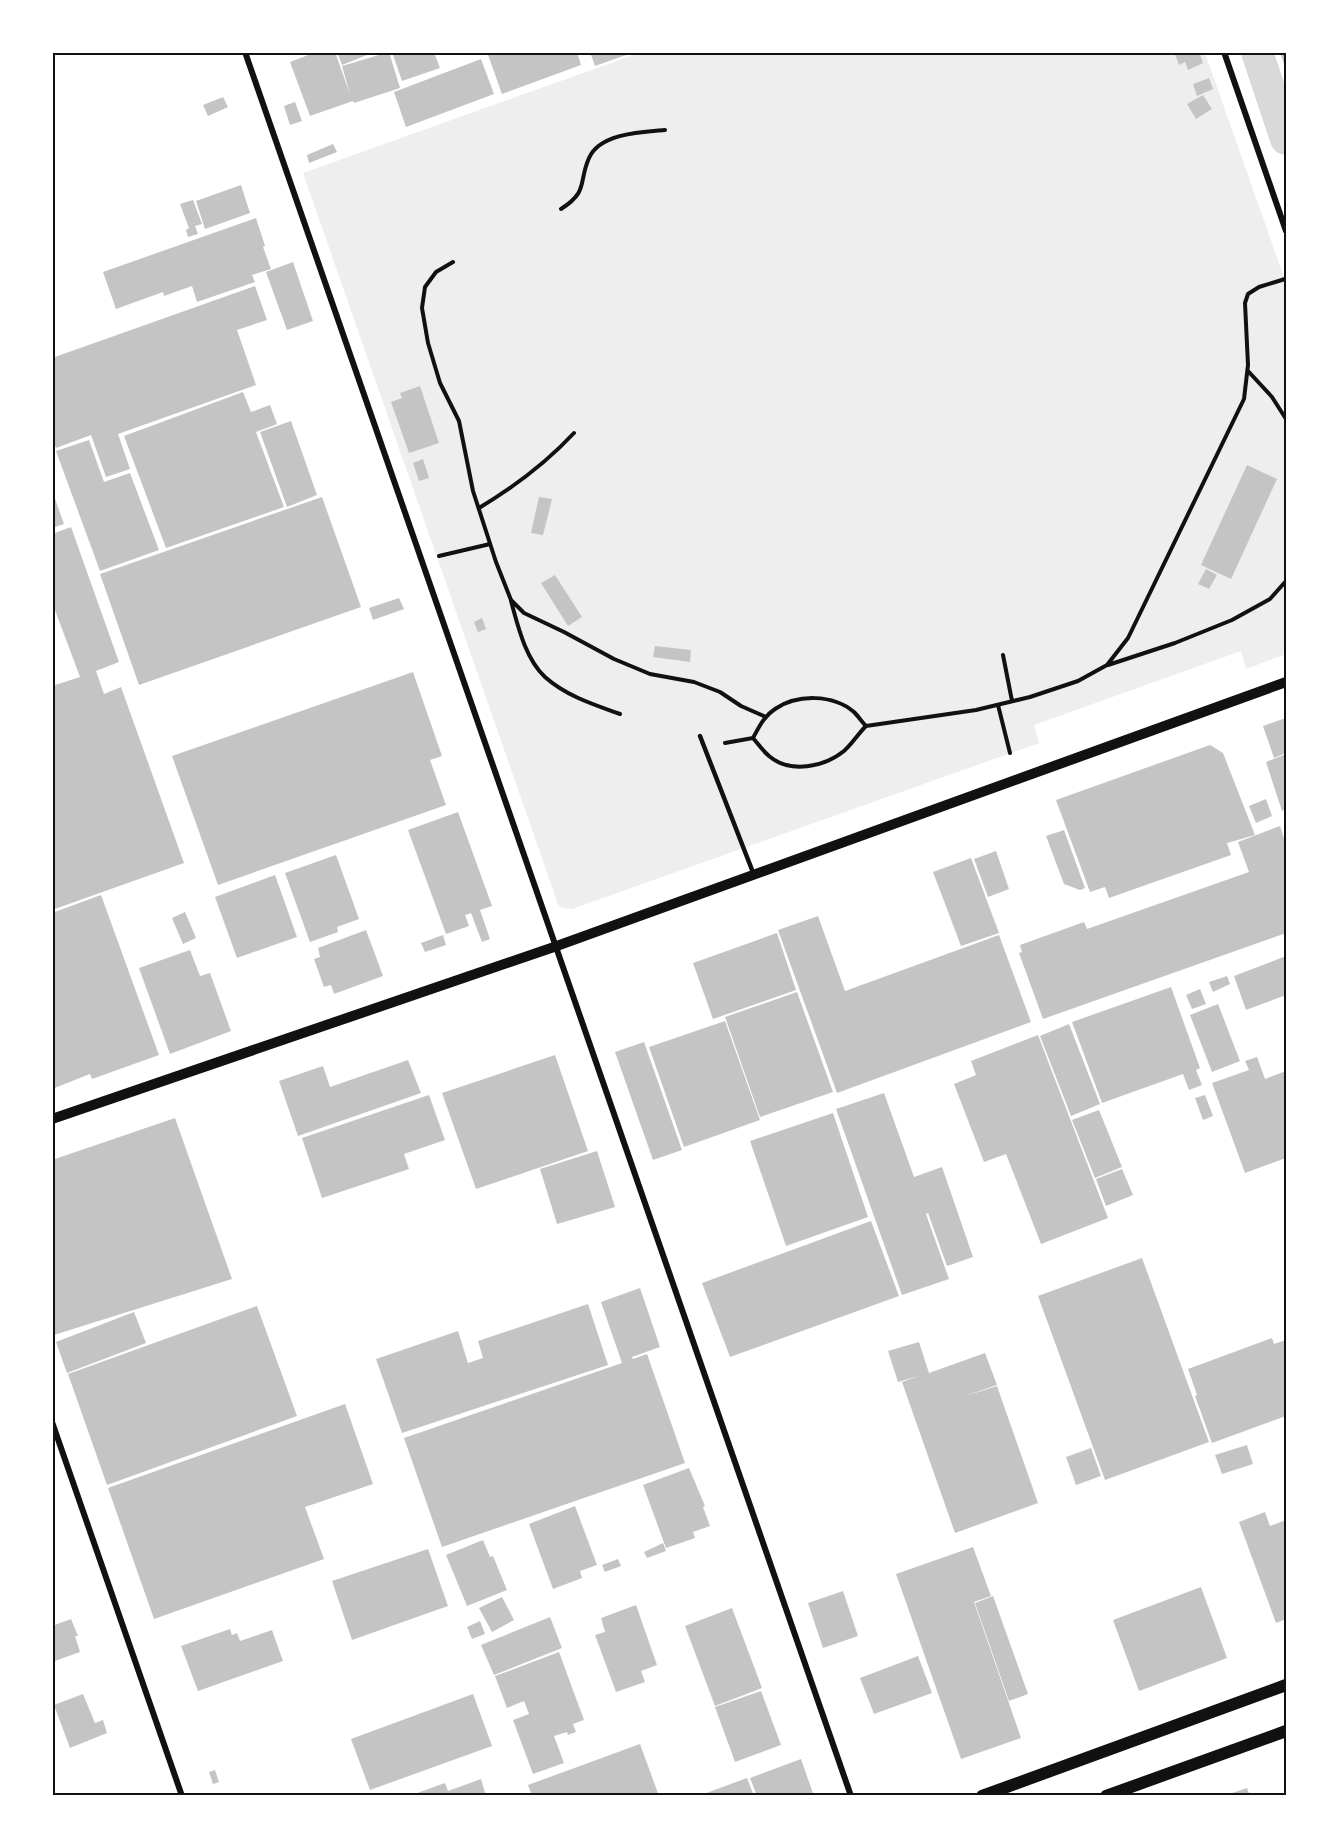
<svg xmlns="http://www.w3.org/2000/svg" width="1339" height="1848" viewBox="0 0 1339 1848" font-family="Quicksand,sans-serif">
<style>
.green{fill:#eee}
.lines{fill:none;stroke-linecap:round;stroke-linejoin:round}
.canal{stroke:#d9d9d9;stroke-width:32}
.building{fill:#c4c4c4}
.path{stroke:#111;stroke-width:4}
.service{stroke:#111;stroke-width:4.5}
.minor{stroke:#111;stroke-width:6}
.tertiary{stroke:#111;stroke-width:10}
.secondary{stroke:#111;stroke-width:12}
.neatline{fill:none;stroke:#111;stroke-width:2}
</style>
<rect width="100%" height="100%" fill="#fff"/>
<path class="green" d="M639,53H1205L1286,283V654L1246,669L1241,651L1034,725L1039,743L572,909L559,907L303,173Z"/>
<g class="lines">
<path class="canal" d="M1257,52L1286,139"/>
</g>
<path class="building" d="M316,52H335L350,94L342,66L389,52L400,88L354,103L353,101L310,116L290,62Z
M337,52H372V53L342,65Z
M392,52H434L440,68L402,81Z
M487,52H577L581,65L502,94Z
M590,52H632V53L595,66Z
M1174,52H1199L1203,63L1188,70L1185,62L1179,65Z
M1280,52H1286V70Z
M481,59L494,94L406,127L394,92Z
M1209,78L1213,89L1197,96L1193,84Z
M1203,95L1212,109L1196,119L1187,104Z
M223,97L228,107L208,116L203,105Z
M295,102L302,121L290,125L284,106Z
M333,144L337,152L309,163L307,155Z
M241,185L250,213L205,229L196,201Z
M193,200L202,224L195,226L198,234L188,237L186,230L189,228L180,204Z
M256,218L265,246L263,247L271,269L252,275L255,282L197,302L192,286L164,296L163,292L116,309L103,272Z
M293,262L313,321L287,330L266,272Z
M255,286L267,320L237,330L256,385L118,434L130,469L106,477L91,435L56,448L52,438V358Z
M420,386L439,443L409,453L391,402L402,398L400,393Z
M243,392L251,412L270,405L277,424L256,432L284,507L166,548L124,436Z
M291,421L317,495L287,507L260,432Z
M89,440L104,482L130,473L159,550L100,571L56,451Z
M423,459L429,478L419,481L413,463Z
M1247,465L1277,479L1231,579L1201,565Z
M52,490L64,524L52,528Z
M322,497L361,607L139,685L100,574Z
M539,497L552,499L543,535L531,533Z
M71,527L119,662L96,671L104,694L121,687L184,863L52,910V686L80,677L52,602V534Z
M1206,569L1217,575L1209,589L1198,584Z
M555,575L582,617L568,626L541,583Z
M399,598L404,609L373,620L369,608Z
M482,618L486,629L478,632L474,622Z
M655,646L691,650L690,662L653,657Z
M413,672L442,756L430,760L446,805L218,885L172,756Z
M1286,718V753L1274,758L1263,726Z
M1210,745L1223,753L1255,835L1227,843L1231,855L1109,898L1105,887L1090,892L1056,800Z
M1286,754V809L1282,811L1266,762Z
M1266,799L1272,816L1256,823L1249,806Z
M458,812L492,906L480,910L490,939L482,942L471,913L465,915L469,926L446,934L408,830Z
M1280,826L1286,844V933L1043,1019L1019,953L1022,952L1020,945L1084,922L1087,929L1249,872L1238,842Z
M1064,830L1085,888L1080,890L1064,884L1046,836Z
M996,851L1009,889L988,897L974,859Z
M336,855L359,919L337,927L338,932L310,942L285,873Z
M971,858L999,933L961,946L933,872Z
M275,875L297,937L237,958L215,897Z
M101,895L159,1055L92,1079L90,1074L52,1089V913Z
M185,912L196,938L183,944L172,918Z
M818,916L845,991L999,935L1031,1022L837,1093L778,930Z
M366,930L383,976L334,994L331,985L324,987L314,959L320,957L318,948Z
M777,933L796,990L713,1019L693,963Z
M443,935L446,945L425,952L421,943Z
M190,950L200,976L210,973L231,1031L170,1054L139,968Z
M1286,956V995L1246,1010L1234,976Z
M1227,976L1230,984L1213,992L1209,982Z
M1171,987L1200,1068L1196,1070L1202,1085L1189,1090L1183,1074L1102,1103L1072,1022Z
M1200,989L1206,1004L1192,1009L1186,995Z
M797,992L833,1092L760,1117L725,1017Z
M1218,1004L1240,1061L1212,1072L1190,1015Z
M725,1021L760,1120L684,1147L649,1047Z
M1069,1024L1100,1104L1071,1116L1040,1036Z
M1038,1035L1108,1218L1041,1244L1006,1154L984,1162L954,1084L976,1075L971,1061Z
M644,1042L682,1150L653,1160L615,1052Z
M555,1055L588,1151L476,1189L442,1093Z
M1257,1057L1265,1079L1286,1071V1158L1245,1173L1212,1083L1249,1070L1245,1061Z
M408,1060L421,1093L298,1136L279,1081L323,1066L330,1087Z
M884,1093L914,1177L942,1167L973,1257L947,1266L928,1213L926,1214L949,1279L902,1295L836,1109Z
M429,1095L445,1140L404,1154L409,1169L322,1198L302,1138Z
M1205,1095L1213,1116L1203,1120L1195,1098Z
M1099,1110L1122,1167L1095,1178L1072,1120Z
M833,1113L868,1217L786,1246L750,1141Z
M175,1118L232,1279L54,1335L52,1329V1160Z
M597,1151L615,1207L557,1224L540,1169Z
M1122,1169L1133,1195L1106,1206L1096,1179Z
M871,1221L899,1296L730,1357L702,1283Z
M1142,1258L1209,1442L1105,1480L1038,1296Z
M640,1288L660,1347L632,1357L633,1359L647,1354L685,1463L442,1547L404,1438L622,1363L601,1302Z
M588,1304L608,1365L402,1433L376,1359L458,1331L468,1363L483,1358L478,1341Z
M257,1306L297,1416L107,1485L68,1374Z
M134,1312L146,1343L67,1373L56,1342Z
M1272,1338L1274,1344L1286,1340V1416L1212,1443L1195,1396L1197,1395L1188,1369Z
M919,1342L929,1373L985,1353L997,1385L962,1397L997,1386L1038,1503L955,1533L902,1382L919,1376L898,1382L888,1351Z
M345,1404L373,1484L305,1507L324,1559L154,1619L108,1488Z
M1247,1445L1253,1464L1222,1474L1215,1455Z
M1091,1448L1101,1476L1076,1485L1066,1457Z
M689,1468L705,1506L703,1507L710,1526L693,1532L695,1538L666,1548L643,1485Z
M575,1506L597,1565L580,1571L582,1578L553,1589L529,1524Z
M1265,1512L1270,1526L1286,1520V1619L1276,1623L1239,1522Z
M483,1540L490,1557L493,1556L507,1590L467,1606L446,1555Z
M663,1543L666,1551L647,1558L644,1552Z
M973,1547L991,1596L974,1602L1021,1738L961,1759L896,1574Z
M428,1549L448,1606L352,1640L332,1581Z
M618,1559L621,1566L605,1572L602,1565Z
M1201,1587L1227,1658L1139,1691L1113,1620Z
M843,1591L858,1636L823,1648L808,1603Z
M993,1596L1028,1694L1009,1701L975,1603Z
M502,1597L514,1620L492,1632L479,1608Z
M636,1605L657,1665L641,1671L645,1682L616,1692L595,1635L605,1632L601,1618Z
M732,1608L762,1688L715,1706L685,1626Z
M550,1617L562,1648L494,1675L481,1645Z
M71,1619L78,1636H75L80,1652L52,1662V1626Z
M480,1621L485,1634L472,1639L467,1627Z
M230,1629L232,1635L237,1633L240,1641L272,1630L283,1661L198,1691L181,1646Z
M559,1652L584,1720L573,1724L576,1732L568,1735L567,1732L554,1736L564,1763L533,1774L513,1720L529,1714L524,1701L507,1708L495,1676Z
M918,1656L932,1693L874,1714L860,1678Z
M761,1691L781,1745L735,1762L715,1707Z
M83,1694L95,1723L103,1720L107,1733L70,1748L54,1705Z
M473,1694L492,1746L370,1790L351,1739Z
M640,1744L659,1796H532L528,1785Z
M801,1759L814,1796H757L750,1778Z
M215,1770L219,1782L213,1784L209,1772Z
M747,1778L754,1796H701V1795Z
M481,1779L486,1796H409L445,1783L448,1791Z
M1247,1788L1250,1796H1226V1795Z"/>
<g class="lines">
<path class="path" d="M561,209C589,191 578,183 589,158C600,133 642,132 665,130
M453,262L436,272L425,287L422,308L428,343L440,383L459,421L473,491L496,562L511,600L524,613L564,632L614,659L650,674L694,682L720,692L741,706L766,717
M1248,371L1272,397L1286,419
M479,508C514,487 546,463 574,433
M439,556L490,544
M511,601C518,626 525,658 545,677C566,696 595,705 620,714
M1003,655L1012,701
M1108,665L1175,643L1232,620L1270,599L1286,581
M998,705L1010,753
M753,738C759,727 764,716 775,709C797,694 833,694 854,712C858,716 862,722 866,726
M725,743L753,738C758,744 763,751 769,756C790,774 824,767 844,751C852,744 858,734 866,726L976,710L1030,697L1078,681L1107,665L1128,638L1244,399L1248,365L1245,303L1248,294L1259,287L1285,279"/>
<path class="service" d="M700,736L754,875"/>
<path class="minor" d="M245,52L851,1796
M1224,52L1286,231
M52,1422L182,1796"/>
<path class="tertiary" d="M52,1119L554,947L1286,682"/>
<path class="secondary" d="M982,1796L1286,1685
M1106,1796L1286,1731"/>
</g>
<rect width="1339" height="1848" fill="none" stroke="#ffffff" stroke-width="108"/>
<rect x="54" y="54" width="1231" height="1740" class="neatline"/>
</svg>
